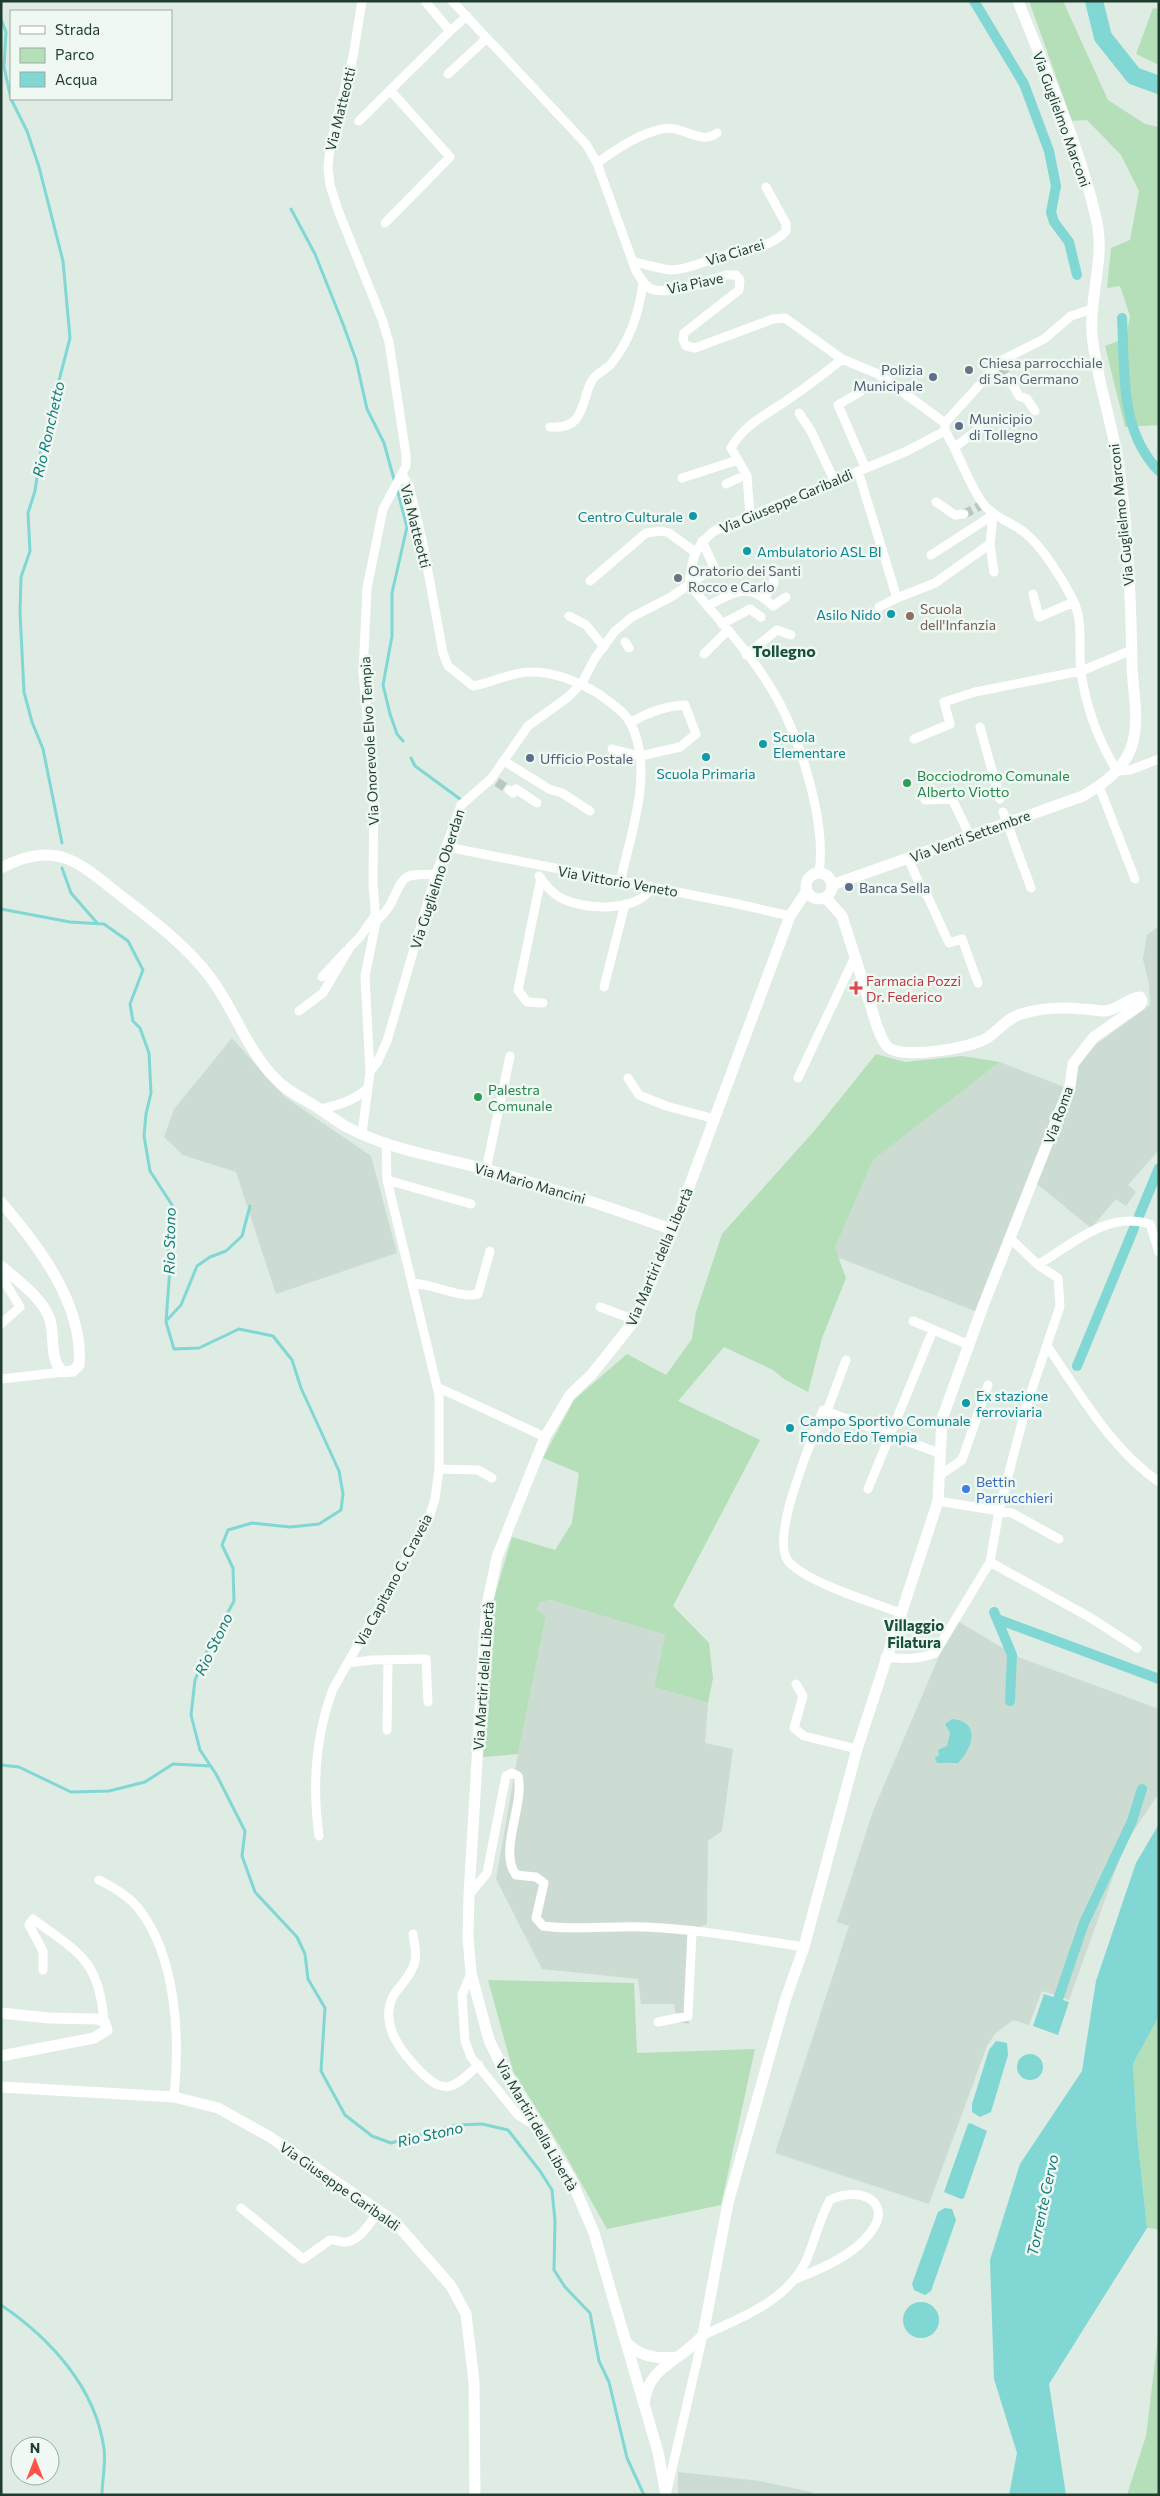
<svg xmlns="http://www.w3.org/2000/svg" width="1160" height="2496" viewBox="0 0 1160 2496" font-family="Commissioner,sans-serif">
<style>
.built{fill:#ccdcd2}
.green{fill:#b5dfb8}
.water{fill:#80d7d4}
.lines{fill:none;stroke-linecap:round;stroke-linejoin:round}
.stream{stroke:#80d7d4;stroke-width:3}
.canal{stroke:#80d7d4;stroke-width:10}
.river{stroke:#80d7d4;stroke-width:18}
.minor-tunnel{stroke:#b8c9bf;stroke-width:9;stroke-dasharray:9 4.5;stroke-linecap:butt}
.minor{stroke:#fff;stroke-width:9}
.tertiary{stroke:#fff;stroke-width:11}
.worship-dot{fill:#6b7280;stroke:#eff8f2;stroke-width:2}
.service-dot{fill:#5c6f8a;stroke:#eff8f2;stroke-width:2}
.culture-dot{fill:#0f9aa8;stroke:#eff8f2;stroke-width:2}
.education-dot{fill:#8d6e63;stroke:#eff8f2;stroke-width:2}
.leisure-dot{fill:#2e9e5b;stroke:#eff8f2;stroke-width:2}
.health-dot{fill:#e0444e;stroke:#eff8f2;stroke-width:2}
.shop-dot{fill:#3f7fe0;stroke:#eff8f2;stroke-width:2}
.labels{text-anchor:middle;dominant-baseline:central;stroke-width:5;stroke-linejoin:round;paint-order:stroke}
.street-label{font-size:14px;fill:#1e3d2f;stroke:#eff8f2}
.worship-label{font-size:14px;fill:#5b616d;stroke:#eff8f2;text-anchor:start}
.service-label{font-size:14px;fill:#4e5e75;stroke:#eff8f2;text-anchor:start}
.culture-label{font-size:14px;fill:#0d838f;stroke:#eff8f2;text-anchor:start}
.education-label{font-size:14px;fill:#785e54;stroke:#eff8f2;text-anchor:start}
.leisure-label{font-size:14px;fill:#27864d;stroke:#eff8f2;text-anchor:start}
.health-label{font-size:14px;fill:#be3a42;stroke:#eff8f2;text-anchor:start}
.shop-label{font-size:14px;fill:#366cbe;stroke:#eff8f2;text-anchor:start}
.water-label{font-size:15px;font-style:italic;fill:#127a77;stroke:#eff8f2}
.neighbourhood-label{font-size:15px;font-weight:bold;fill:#185138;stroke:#eff8f2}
.quarter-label{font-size:16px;font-weight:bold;fill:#185138;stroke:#eff8f2}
</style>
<rect width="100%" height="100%" fill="#deece3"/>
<path class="built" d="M1159,926V1150L1128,1185L1136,1192L1126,1206L1116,1199L1091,1228L1037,1184L980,1313L837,1257L835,1248L873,1160L1000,1062L1064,1087L1083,1054L1150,1005L1149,984L1143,959L1147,935Z
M232,1038L285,1097L371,1156L397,1253L276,1294L236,1172L183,1155L164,1137L174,1109Z
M551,1600L665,1635L654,1687L708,1703L705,1743L733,1749L722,1831L708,1841L707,1924L693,1929L689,2024L677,2022L674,2004H641L638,1979L542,1969L496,1879L518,1754L546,1616L537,1610L540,1602Z
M959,1622L1018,1657L1159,1709V1793L1125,1844L1069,2000L1042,1991L1029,2025L1013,2020L995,2034L987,2046L929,2204L775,2153L849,1926L837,1922L873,1811L940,1654Z
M678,2472L760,2481L811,2492L814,2495H678Z"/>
<path class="green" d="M1029,1H1063L1108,100L1145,124L1159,127V425L1125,427L1105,346L1126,338L1130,316L1120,286L1107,288L1111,248L1130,240L1139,191L1121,155L1087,120L1072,121Z
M1153,8L1159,9V65L1136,54Z
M876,1054L905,1062L962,1056L1000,1062L873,1160L835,1248L846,1278L822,1338L808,1392L784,1379L773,1370L724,1347L678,1401L760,1440L673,1606L709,1643L713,1678L708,1703L654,1687L665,1635L551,1600L540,1602L537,1610L546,1616L518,1754L483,1757L493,1602L512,1537L555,1550L572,1523L579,1473L543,1458L574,1400L627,1354L666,1375L692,1339L696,1312L722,1234L815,1130Z
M488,1980L634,1983L637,2053L755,2049L721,2205L607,2229L566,2156L513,2071Z
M1159,2016V2229L1147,2228L1137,2133L1133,2064Z
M1159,2329V2495H1127L1146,2436Z"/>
<path class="water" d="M952,1719C981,1721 973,1748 958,1763H937L935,1758L939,1755L938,1750L947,1746L950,1733L945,1724Z
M1159,1824V2016L1133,2064L1137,2133L1147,2228L1049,2384L1066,2495H1009L1017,2453L994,2379L990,2260L1020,2164L1082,2071L1096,1981L1136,1863Z
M1044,1994L1069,2002L1058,2035L1033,2026Z
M996,2041L1007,2043L1008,2055L991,2112L980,2117L972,2112V2104L989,2050Z
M1017 2067a13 13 0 1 1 26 0a13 13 0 1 1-26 0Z
M970,2123L987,2131L964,2198L961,2199L944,2192L968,2124Z
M945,2208L952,2209L956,2220L931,2291L925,2295L914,2290L912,2284L938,2212Z
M903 2320a18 18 0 1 1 36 0a18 18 0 1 1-36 0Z"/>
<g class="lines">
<path class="stream" d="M1,19L6,32L4,67L11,99L27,131L39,167L63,261L70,338L41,450L35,491L28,513L30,551L21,577L20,612L24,692L32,722L43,749L62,843
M291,209L315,254L343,324L356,360L367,409L384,443L395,483
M397,489L407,527L392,593V636L383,685L390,714L397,734L403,741
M411,758L415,766L460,799
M62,868L71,893L98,924
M1,909L70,922L104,924L128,941L143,970L130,1004L133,1021L140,1028L149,1053L151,1093L146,1114L144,1136L150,1171L172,1205L168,1248L170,1267L166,1322L174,1349L199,1348L239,1329L273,1336L292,1360L301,1388L339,1471L343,1494L341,1510L319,1524L290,1527L252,1523L228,1530L222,1545L233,1568L234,1601L208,1649L195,1680L191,1715L200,1750L216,1774L245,1831L242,1856L255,1892L297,1937L305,1954L308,1979L325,2008L321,2071L345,2115L372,2136L391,2143L457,2125L482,2124L508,2130L540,2171L552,2190L555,2221L554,2270L565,2287L590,2313L599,2361L609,2382L627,2458L644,2495
M166,1321L181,1305L197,1266L210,1257L226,1251L242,1236L250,1206
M1,1765L19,1767L71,1792L109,1791L145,1782L173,1764L211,1766
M1,2305C50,2338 96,2388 104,2449C106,2464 102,2480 102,2495"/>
<path class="canal" d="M974,1L1024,84L1049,151L1056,186L1051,212L1054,222L1069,242L1077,275
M1122,318C1125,370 1119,431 1159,471
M1139,1216L1159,1168
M1077,1366L1134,1228
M994,1612L997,1619L1159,1679
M997,1619L1012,1655L1010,1701
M1054,2011L1084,1923L1132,1821L1142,1789"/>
<path class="river" d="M1094,1L1103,37L1134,76L1159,85"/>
<path class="minor-tunnel" d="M1001,366L1009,378
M964,514L980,506
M497,782L509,790"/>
<path class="minor" d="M362,1L353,57L330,146L328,168L330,185L338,210L382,319L389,342L406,455V466L383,509L367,588L363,672L374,791L373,883L376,922L365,976L370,1072
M425,1L450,31
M452,1L586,144L597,163L636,271C640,277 644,285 651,289C668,296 709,280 727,275H736L740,280L739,290L684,333L683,340L686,346L695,348L773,319L785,318L842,359L878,374L945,423
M448,74L487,38
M359,121L450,31L467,16
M597,163C617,149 638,134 662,129C681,124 700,146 717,133
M385,223L450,157L390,90
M633,262C646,264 658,269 671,270C689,270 706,260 723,256C743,251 771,248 786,231V224L766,187
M1009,378L1019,396L1027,399L1035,411
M799,413L811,431L834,480
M550,427C584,430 581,404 591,382C595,373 605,371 611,364C630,341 639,313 643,283
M945,428V423L1002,360L1044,339L1071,316L1092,309
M945,431C959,453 969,486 984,505C995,518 1011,522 1024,532C1042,546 1063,580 1073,600C1084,621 1078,649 1081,672C1086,708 1098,740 1117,771L1130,770L1159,759
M955,447L979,429L977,420
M865,467L838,405L860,392L865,385
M858,471L897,598L935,583L990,544
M402,475L409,485L423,544L443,653L448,666L473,686C493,683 510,672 531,672C555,672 579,682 599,694C609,702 623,710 630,722C655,770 631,833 620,882
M682,478L738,460
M726,484L739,478
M936,502L955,515L964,514
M993,515L990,544L994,572
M750,516L747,476L731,448C744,425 765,415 786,401C805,388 824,374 842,359
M931,555L993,515
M590,581L646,533L662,531L669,533L695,552
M1033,594L1039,617L1074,602
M764,598L774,583L773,568
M707,606C736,592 747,581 773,606L786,597
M879,607L897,598
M569,616L586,625L604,647
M722,624L750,609L761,617
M625,642L629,648
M704,654L727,631
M746,655L777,630L791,635
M980,727L1000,799
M914,739L950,724L944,702L975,692L1081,671L1132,650
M612,749L640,756L680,747L696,734L685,705C664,706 648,712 630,723
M504,761L549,789L562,793L590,811
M1099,786L1135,879
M509,790L513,793L516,789L537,803
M925,800L952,799L970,836
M1003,812L1031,888
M447,847L738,904L790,916
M908,858L923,892L927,895L949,943L962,939L978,983
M819,873C827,820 798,730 769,685C747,649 716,617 689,584C692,558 694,548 714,531L905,452L945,431
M539,876C545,885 552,893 561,898C584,910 637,913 652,887
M541,878L518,990L527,1002L543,1003
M376,922C381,916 388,910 391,903C406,873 401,875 436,874
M322,977L346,951
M604,987L625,904
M299,1011L323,993L350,947L360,937L376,914
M628,1078L639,1095L666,1106L715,1119
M798,1078L855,957
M319,1109C338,1106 353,1101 367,1089
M362,1133L370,1072L378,1061L387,1041L436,874L461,805L491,779L528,726L568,697L582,683L595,658L615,631L632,617L671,597L714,567L702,541
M486,1170L510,1056
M387,1180L471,1204
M1038,1265C1072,1244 1107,1211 1150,1224L1159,1252
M412,1283C434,1284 461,1299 478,1294L490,1251
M600,1307L635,1320
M913,1321L969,1345
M1,1324L20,1307L2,1277L5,1269
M1047,1346C1080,1393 1110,1448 1159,1482
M1,1379L63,1372
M437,1387L545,1437
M827,1411L846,1360
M439,1469L478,1470L492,1478
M940,1475L962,1460L988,1385
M868,1489L933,1330
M938,1501L1012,1513L1059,1539
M990,1562L1091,1618L1137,1648
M900,1613C870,1601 810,1584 789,1562C768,1539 813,1439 823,1410L939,1453
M885,1657C903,1659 918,1660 935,1653L990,1562L999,1511L1026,1407L1060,1306L1058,1278L1038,1265L1011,1239
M348,1663L372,1660L426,1659L428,1702
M796,1684L803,1696L794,1728L804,1736L857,1749
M387,1730L388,1660
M319,1836C312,1785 315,1737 333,1689L428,1521L435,1499L439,1469V1395L387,1180L386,1143
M99,1880C113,1887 129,1896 139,1909C177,1958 180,2038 174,2097
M469,1895L487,1873L506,1776L512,1773L518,1776C525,1804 498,1851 516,1875L536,1877L544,1883L536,1918L543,1926C576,1931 611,1925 645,1927C698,1929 751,1939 804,1947
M413,1934C414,1942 417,1953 415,1961C412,1974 403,1982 395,1993C376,2024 404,2056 425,2076C449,2098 458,2082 479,2065
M43,1970V1951L29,1925L33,1919C79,1953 99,1960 104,2021
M471,1973L462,1995L465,2041L471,2057L518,2115L539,2128
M658,2022L688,2016L692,1931
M241,2208L303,2259L330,2240C336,2239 340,2243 346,2242C360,2241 371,2221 379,2211
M666,2495L703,2335C741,2318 787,2301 806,2261C815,2241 819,2219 830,2200C859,2185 895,2202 870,2233C853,2256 820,2269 794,2280"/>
<path class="tertiary" d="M1,868C56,839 78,862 120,895C151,919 186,945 210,977C236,1011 248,1055 281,1084C291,1093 304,1099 315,1106C325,1112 335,1120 345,1126C391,1151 443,1157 492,1171C553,1189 613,1208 673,1230
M806 886a13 13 0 1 1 26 0a13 13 0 1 1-26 0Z
M832,885L1083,796C1105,783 1126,768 1133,742C1139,718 1133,691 1132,666C1131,602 1128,525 1118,461C1111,419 1096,377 1092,334C1089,294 1106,259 1096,218C1079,144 1046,72 1018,1
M1,1202C38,1245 84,1305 79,1365L73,1371L63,1372C48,1359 56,1334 49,1317C41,1297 17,1280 1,1266
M1,2013L49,2018L96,2019L104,2021L107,2030L94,2038L1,2056
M1,2087L174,2097L218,2108L270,2137L394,2221L451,2286L466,2314L474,2382L475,2495
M627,2343C640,2357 660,2359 677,2357
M644,2405C647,2365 681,2362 703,2335L728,2203L785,2001L804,1947L857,1749L938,1501L942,1419L983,1306L1070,1086L1073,1064L1094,1037L1140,1005L1142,1001L1140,997C1127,998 1118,1010 1105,1011C1098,1011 1089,1009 1082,1009C1062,1007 1041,1008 1021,1014C1007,1018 999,1030 987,1038C971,1048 906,1059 889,1048C883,1044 881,1035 878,1029L842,916L826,898
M666,2495L658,2452L594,2233L571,2179L502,2067L489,2040L471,1973L468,1938L469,1895L484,1643L487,1605L497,1557L545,1437L570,1395L592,1374L635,1320L670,1238L790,916L806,892"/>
</g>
<g class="worship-dot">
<circle cx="969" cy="370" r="5"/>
<circle cx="678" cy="578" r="5"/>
</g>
<g class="service-dot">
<circle cx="933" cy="377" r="5"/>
<circle cx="959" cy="426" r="5"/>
<circle cx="530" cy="758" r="5"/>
<circle cx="849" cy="887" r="5"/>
</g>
<g class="culture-dot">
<circle cx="693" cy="516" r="5"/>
<circle cx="747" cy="551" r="5"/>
<circle cx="891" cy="614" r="5"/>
<circle cx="763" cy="744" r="5"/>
<circle cx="706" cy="757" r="5"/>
<circle cx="966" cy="1403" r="5"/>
<circle cx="790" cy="1428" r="5"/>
</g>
<circle class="education-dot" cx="910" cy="616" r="5"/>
<g class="leisure-dot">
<circle cx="907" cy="783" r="5"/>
<circle cx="478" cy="1097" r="5"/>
</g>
<path class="health-dot" d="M853.5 980.5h5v5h5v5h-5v5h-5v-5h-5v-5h5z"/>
<circle class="shop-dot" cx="966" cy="1489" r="5"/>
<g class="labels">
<g class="street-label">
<text transform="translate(340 109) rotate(-76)">Via Matteotti</text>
<text transform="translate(1062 119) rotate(70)">Via Guglielmo Marconi</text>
<text transform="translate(735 252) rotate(-17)">Via Ciarei</text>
<text transform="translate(695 283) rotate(-12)">Via Piave</text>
<text transform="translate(786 501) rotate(-23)">Via Giuseppe Garibaldi</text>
<text transform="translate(1121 515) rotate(-96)">Via Guglielmo Marconi</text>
<text transform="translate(416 526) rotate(76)">Via Matteotti</text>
<text transform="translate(369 741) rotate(-93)">Via Onorevole Elvo Tempia</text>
<text transform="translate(970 836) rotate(-20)">Via Venti Settembre</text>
<text transform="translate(437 879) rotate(-72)">Via Guglielmo Oberdan</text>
<text transform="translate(618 881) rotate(10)">Via Vittorio Veneto</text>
<text transform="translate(1058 1115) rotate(-70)">Via Roma</text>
<text transform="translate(530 1183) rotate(16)">Via Mario Mancini</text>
<text transform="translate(659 1257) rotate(-67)">Via Martiri della Libertà</text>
<text transform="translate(393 1580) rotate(-62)">Via Capitano G. Craveia</text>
<text transform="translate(483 1676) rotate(-86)">Via Martiri della Libertà</text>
<text transform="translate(537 2125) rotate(60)">Via Martiri della Libertà</text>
<text transform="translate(340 2186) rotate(35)">Via Giuseppe Garibaldi</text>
</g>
<g class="worship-label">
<text x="979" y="362">Chiesa parrocchiale<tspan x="979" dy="16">di San Germano</tspan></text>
<text x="688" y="570">Oratorio dei Santi<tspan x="688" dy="16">Rocco e Carlo</tspan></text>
</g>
<g class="service-label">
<text x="923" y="369" text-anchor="end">Polizia<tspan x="923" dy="16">Municipale</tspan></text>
<text x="969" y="418">Municipio<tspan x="969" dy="16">di Tollegno</tspan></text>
<text x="540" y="758">Ufficio Postale</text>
<text x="859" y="887">Banca Sella</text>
</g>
<g class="culture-label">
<text x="683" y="516" text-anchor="end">Centro Culturale</text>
<text x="757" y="551">Ambulatorio ASL BI</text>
<text x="881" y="614" text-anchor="end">Asilo Nido</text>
<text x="773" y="736">Scuola<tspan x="773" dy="16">Elementare</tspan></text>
<text x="706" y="773" text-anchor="middle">Scuola Primaria</text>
<text x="976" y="1395">Ex stazione<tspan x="976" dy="16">ferroviaria</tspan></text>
<text x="800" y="1420">Campo Sportivo Comunale<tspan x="800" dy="16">Fondo Edo Tempia</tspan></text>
</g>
<g class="education-label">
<text x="920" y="608">Scuola<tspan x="920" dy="16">dell'Infanzia</tspan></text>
</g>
<g class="leisure-label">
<text x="917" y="775">Bocciodromo Comunale<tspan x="917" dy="16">Alberto Viotto</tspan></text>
<text x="488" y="1089">Palestra<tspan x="488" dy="16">Comunale</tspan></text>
</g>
<g class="health-label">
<text x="866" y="980">Farmacia Pozzi<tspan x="866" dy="16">Dr. Federico</tspan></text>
</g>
<g class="shop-label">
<text x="976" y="1481">Bettin<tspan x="976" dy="16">Parrucchieri</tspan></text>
</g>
<g class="water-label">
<text transform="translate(48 429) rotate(-77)">Rio Ronchetto</text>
<text transform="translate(169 1241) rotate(-89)">Rio Stono</text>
<text transform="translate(213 1644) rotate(-64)">Rio Stono</text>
<text transform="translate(430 2134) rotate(-13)">Rio Stono</text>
<text transform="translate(1042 2205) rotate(-78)">Torrente Cervo</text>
</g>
<g class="neighbourhood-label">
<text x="914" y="1625">Villaggio<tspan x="914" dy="17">Filatura</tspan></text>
</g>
<g class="quarter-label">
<text x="784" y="650">Tollegno</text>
</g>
</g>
<rect width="1160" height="2496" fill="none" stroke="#1e3d2f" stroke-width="5"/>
<rect x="10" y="10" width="162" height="90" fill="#eff8f2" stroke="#9bada4"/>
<rect x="20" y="26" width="25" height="8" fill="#ffffff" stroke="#9bada4"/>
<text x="55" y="35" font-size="15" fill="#1e3d2f">Strada</text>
<rect x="20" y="48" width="25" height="15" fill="#b5dfb8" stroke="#9bada4"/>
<text x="55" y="60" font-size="15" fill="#1e3d2f">Parco</text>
<rect x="20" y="72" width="25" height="15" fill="#80d7d4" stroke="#9bada4"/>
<text x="55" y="85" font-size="15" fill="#1e3d2f">Acqua</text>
<g transform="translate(35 2461)"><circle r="24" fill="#eff8f2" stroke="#9bada4"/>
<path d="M0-4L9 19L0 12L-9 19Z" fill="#ff5249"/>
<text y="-8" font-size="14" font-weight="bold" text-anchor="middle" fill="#1e3d2f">N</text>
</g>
</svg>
